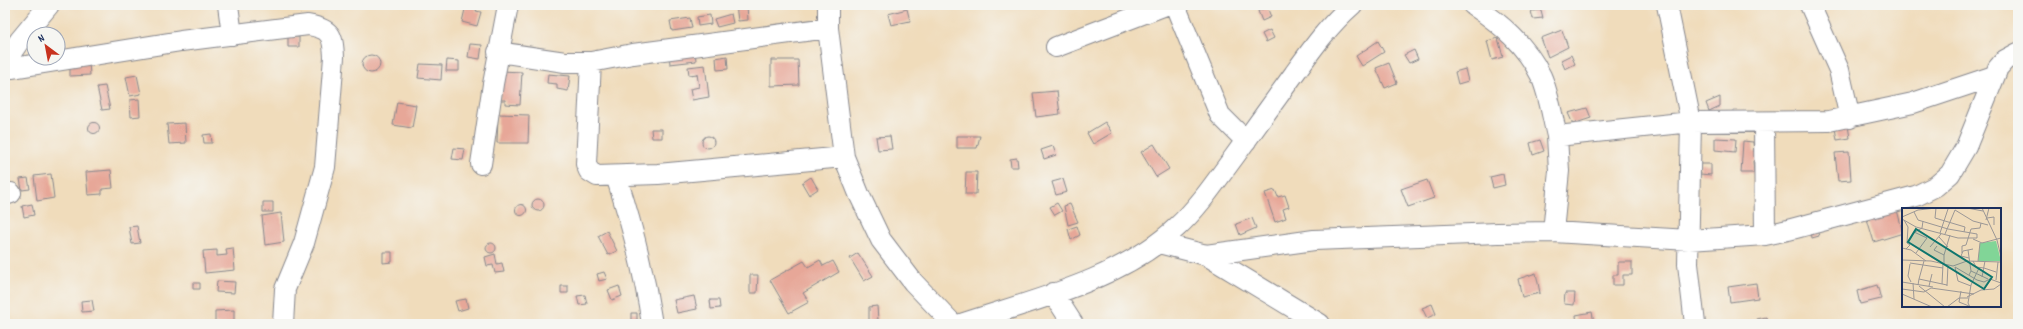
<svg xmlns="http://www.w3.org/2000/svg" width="2023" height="329" viewBox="0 0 2023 329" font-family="Dekko,sans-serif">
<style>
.building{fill:#e7a798}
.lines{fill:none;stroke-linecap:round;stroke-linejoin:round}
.minor-casing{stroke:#86868c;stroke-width:22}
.minor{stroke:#fff;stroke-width:20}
.inset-road{fill:none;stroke:#9b9796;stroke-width:1}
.view{fill:#0f766e;fill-opacity:0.15;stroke:#0f766e;stroke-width:2}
.inset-edge{fill:none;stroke:#1b2f5e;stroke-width:2}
</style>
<rect width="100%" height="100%" fill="#f6f6f2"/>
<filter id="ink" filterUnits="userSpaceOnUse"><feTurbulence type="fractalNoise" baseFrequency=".025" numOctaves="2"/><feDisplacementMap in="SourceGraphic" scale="8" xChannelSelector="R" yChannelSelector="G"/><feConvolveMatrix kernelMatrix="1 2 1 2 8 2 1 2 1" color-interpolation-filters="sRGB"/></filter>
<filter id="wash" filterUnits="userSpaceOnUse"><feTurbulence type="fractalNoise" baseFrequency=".012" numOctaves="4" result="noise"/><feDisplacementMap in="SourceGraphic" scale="16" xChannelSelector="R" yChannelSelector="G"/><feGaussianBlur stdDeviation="0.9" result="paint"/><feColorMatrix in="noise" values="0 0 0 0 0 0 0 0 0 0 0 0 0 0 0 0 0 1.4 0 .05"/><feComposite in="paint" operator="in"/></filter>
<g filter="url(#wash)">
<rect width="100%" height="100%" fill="#f0dcbb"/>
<g id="blocks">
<path class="building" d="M466,5H478L476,11L481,12L477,26L462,22Z
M736,5H747L748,20L738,21Z
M1267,7L1271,17L1262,21L1258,11Z
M907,9L910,21L891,25L888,14Z
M1541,10L1543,18L1533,19L1531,11Z
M731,14L733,23L717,27L714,19Z
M710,15L711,24L698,26L697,17Z
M690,18L692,28L672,31L670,21Z
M1270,30L1274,38L1266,42L1262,34Z
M1562,30L1568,47L1548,57L1541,38Z
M288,37H299V47H288Z
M1498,38L1503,57L1492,60L1487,41Z
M1378,41L1384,52L1362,66L1356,56Z
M470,44L482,45L480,59L468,57Z
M695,50L696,61L670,64L669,53Z
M1414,50L1418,59L1409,63L1404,55Z
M362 64a9 9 0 1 1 18 0a9 9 0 1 1-18 0Z
M1571,55L1575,64L1565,69L1561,60Z
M727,56L728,69L717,70L716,58Z
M447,60L459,61V71H446Z
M771,60H798L799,85L771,86Z
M89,63L90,75L70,76V64Z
M1389,63L1397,83L1385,88L1376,68Z
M420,64L442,65L441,80L418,78Z
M705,65L709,97L692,100L690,89L699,87L697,74L689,75L688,67Z
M1465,69L1468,81L1458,84L1455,72Z
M501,71L522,72L520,105L505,104V100H500Z
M548,74L570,76L568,91L557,89V84L547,83Z
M137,75L141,94L130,96L126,77Z
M105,86L110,109L102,110L97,87Z
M1057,91L1060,114L1036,117L1033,93Z
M1720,97V106L1709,111L1706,103Z
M139,99L140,116L131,117L130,100Z
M397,102L416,105L412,128L393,125Z
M1587,108L1591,118L1573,124L1568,113Z
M498,114L529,115L528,143H497Z
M1105,122L1112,133L1093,144L1087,133Z
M88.5 128a5.5 5.5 0 1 1 11 0a5.5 5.5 0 1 1-11 0Z
M185,123L186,143L169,144L167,124Z
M1848,126L1850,138L1837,140L1835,128Z
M651,129H662V138H652Z
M211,134L212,143H204L203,135Z
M702 142a6 6 0 1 1 12 0a6 6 0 1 1-12 0Z
M890,136L892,149L878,150L876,137Z
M957,136H980L977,148H957Z
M1715,138L1736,139L1735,152L1715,150Z
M1540,140L1544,151L1533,155L1530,143Z
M1743,141L1753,142L1754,152H1761V162L1753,161L1754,173H1741Z
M1154,144L1169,169L1156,177L1141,152Z
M1053,146L1056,155L1044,159L1041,150Z
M454,148L465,149L463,160L452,159Z
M1849,152L1851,180L1838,181L1835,153Z
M1017,158L1018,167H1011L1010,159Z
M1700,164H1711V175L1700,174Z
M111,170L113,188L102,189V194L88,195L86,172Z
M966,172H977L976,194H965Z
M51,174L54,198L37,201L34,176Z
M1503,174L1505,185L1493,188L1490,177Z
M811,177L818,189L809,195L802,183Z
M28,178L30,189L22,190L20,179Z
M1063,179L1067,192L1056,195L1052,182Z
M1427,180L1434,198L1408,207L1401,189Z
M1275,190L1278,197L1285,195L1289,207L1283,209L1286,218L1275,222L1265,193Z
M532 205a6 6 0 1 1 12 0a6 6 0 1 1-12 0Z
M263,202H273V212H263Z
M1057,203L1062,211L1055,215L1050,207Z
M32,204L34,215L24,217L22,206Z
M1070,204L1078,222L1068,225L1064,206Z
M515.5 210a5.5 5.5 0 1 1 11 0a5.5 5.5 0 1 1-11 0Z
M1897,210L1903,233L1874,242L1867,219Z
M281,213L284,242L265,245L262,216Z
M1252,218L1256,228L1240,235L1236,224Z
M137,226L140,243L132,244L129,227Z
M1077,226L1080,235L1071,240L1068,229Z
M1817,230L1819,236L1812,238L1811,231Z
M607,231L617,251L608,255L598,236Z
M486 248a5 5 0 1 1 10 0a5 5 0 1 1-10 0Z
M233,248L235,270L205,273L203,251L217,250V256L227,255L226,249Z
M383,252H392V262L383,263Z
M858,253L873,276L864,281L850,258Z
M495,254L497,264L502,263L504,272L495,273L493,265L487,266L485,257Z
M820,260L823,266L833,261L839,272L803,293L809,302L789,313L770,280L804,261L808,267Z
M1618,262H1632V275H1623V285H1613V275H1618Z
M604,272L607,279L599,281L597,274Z
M1536,273L1540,293L1522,297L1518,279Z
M750,275H758L757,293H750Z
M217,281L235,282L234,293L216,292Z
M193,283H200V289H193Z
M1756,283L1758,298L1730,302L1728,287Z
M1877,285L1881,299L1860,304L1857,291Z
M561,286H568V293H561Z
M619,286L622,296L612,300L608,290Z
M1565,293H1575L1574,305L1564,304Z
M585,295L587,304L579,305L577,296Z
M694,296L697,309L677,313L674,300Z
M466,299L468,308L458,311L455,301Z
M92,300L94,311L82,312L81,301Z
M710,300H719L720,308L711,309Z
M1432,304L1436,314L1427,318L1422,308Z
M877,306L878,320L869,321V307Z
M234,310V324H215V311Z
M1592,312L1594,323L1577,324L1576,315Z
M631,313H637V320L631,321Z
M1766,317L1768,324H1758L1757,319Z"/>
</g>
</g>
<g filter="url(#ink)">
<use href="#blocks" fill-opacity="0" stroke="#86868c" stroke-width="1"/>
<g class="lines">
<g class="minor-casing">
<path id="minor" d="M228,5L232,35
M828,5V28L844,157L859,194L881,240L913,282L953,324
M1175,5L1220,115L1246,141
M1473,5C1501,24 1526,45 1541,76C1549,94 1552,116 1557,136
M1667,5L1691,122L1688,264L1695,324
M1810,5L1839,70L1850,118
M1056,47L1166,5
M498,52L565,62H591L633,54L828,28
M5,62L20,40L49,5
M591,62L586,164L589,171L597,176L658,174L844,157
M5,67L13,68L181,41L308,25C331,29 333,35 334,57L325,167L304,243L285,289L283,324
M1764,123L1765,235
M481,164L493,84L508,5
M616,176C633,227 644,271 652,324
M5,195L11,193
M1553,232L1559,171L1557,136L1691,122L1829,121L1913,103L1994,76
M1159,243L1206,255L1320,324
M1206,255L1314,240L1498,233L1553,232L1689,240L1765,235L1788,230L1916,196L1936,186L1950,174L1966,147L1998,68L2005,60L2018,53
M1053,293L1073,324
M961,324C1031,301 1123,279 1177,227C1199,207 1216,181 1234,157C1254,129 1274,102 1294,74C1312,49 1329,25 1352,5"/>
</g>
<use href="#minor" class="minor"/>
</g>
</g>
<g transform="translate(1902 208)">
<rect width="99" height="99" fill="#f0dcbb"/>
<path d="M94,33L99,53H76L78,35Z" fill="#81d597"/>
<path class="inset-road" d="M34,0L33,10L63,19L62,24M65,0L81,3M80,0L95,32L99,49M53,2L71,13L86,17M0,9L16,2L34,0M85,10L92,9V17M0,11L14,19L56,30H75V26L46,21L16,12L12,4M2,12L6,19L5,35L8,37L4,41M84,12L87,0M12,24L25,30L14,45M13,24L20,20L21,13M38,25L46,1M43,26L53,2M37,29L46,39M71,31L80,35L99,30M35,38L32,42L42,47M28,39L39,26M0,40L9,42L24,53M66,42L61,43L59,48L67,50M60,45V38L64,37L69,21L78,20L79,15M0,52L29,53L51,58L65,53L99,54M71,53L74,59L82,60M76,53L78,35M8,55L41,60M8,56L6,68L9,74M42,56V47L48,27M53,59L75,72L82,74L88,71L99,75M53,59L56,73L69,78M82,60L94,64M69,63L66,42L71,41M67,67L69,63L86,71M80,69L83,53M17,71L22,53M94,72L96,54M0,74L31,79M11,75L12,91M40,76L41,56M16,77L17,71L45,77M17,78L43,99M27,78L30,66M45,78L46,57M0,81L22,84L29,80L72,86M59,83L57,94L67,98M0,86L30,99M65,89L79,82L92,81L99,76M45,99L57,90H66M68,99L66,95L69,77L77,60"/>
<path class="view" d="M14,21L90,69L82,81L6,34Z"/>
<rect width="99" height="99" class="inset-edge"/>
</g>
<rect width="2023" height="329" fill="none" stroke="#f6f6f2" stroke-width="20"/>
<g transform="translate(46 46) rotate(328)"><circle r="19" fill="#f6f6f2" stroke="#9ea6b7"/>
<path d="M0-3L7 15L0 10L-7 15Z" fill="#c8321e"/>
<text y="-6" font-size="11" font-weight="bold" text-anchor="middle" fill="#1b2f5e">N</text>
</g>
</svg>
